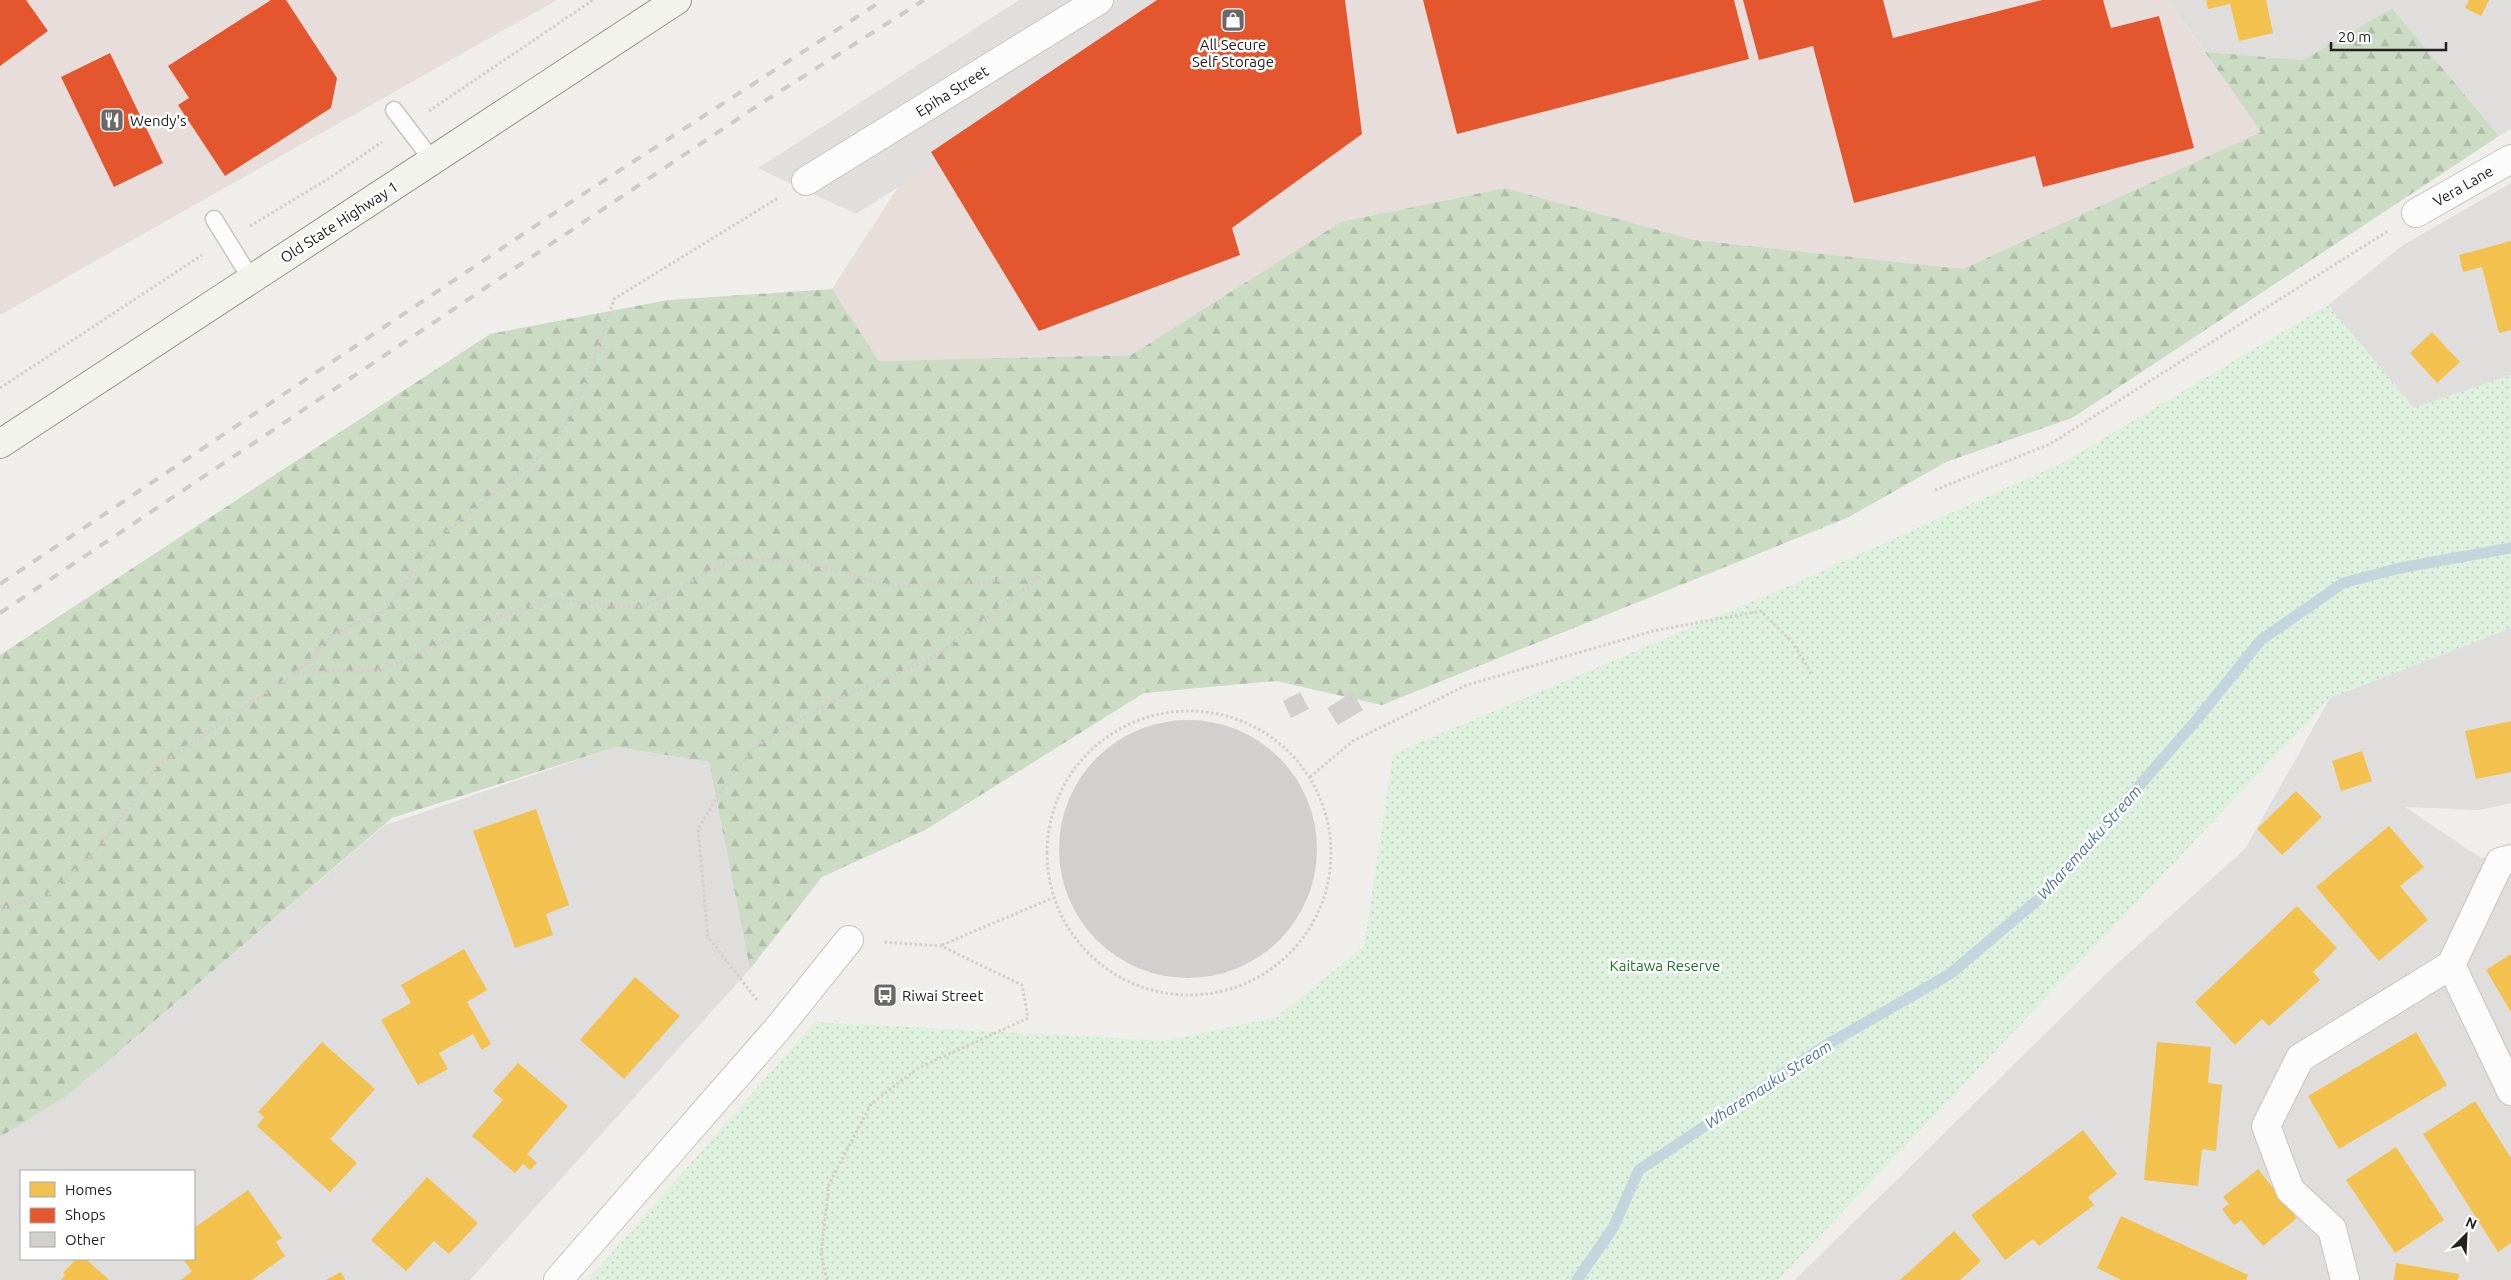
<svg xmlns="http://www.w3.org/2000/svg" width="2511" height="1280" viewBox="0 0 2511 1280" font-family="Ubuntu,sans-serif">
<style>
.residential{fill:#dfdedc;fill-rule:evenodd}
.commercial{fill:#e7dddb}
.forest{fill:url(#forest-firs)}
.park{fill:url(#park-dots)}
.parking{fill:#e0dfde}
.homes{fill:#f2c14e}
.shops{fill:#e4572e}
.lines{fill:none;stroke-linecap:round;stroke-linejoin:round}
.stream{stroke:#c3d6de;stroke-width:11}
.building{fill:#d2d0ce}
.lane-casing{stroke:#c6c5c3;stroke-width:19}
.street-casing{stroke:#c6c5c3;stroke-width:30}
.secondary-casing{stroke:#959885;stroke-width:30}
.path{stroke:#d6cdcb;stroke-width:3;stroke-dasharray:2.5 2.5;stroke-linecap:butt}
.lane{stroke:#fdfcfc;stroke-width:16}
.street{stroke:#fdfcfc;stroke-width:28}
.secondary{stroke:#f3f3ee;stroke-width:28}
.rail{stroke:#ccc;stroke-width:4;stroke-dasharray:10 10;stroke-linecap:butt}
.labels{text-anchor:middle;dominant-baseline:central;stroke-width:5;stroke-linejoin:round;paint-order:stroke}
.poi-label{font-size:15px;fill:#222;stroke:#fff;text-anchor:start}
.street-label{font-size:15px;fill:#222;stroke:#fff}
.park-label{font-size:15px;fill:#1a7629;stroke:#fff}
.water-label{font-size:16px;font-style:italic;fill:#5574a0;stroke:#fff}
</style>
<defs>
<pattern id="forest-firs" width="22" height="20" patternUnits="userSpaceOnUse" patternTransform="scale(1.25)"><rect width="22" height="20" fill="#cbdbc4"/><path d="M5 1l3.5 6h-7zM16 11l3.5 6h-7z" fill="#aebca8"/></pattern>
<pattern id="park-dots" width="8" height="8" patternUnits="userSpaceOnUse" patternTransform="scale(1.25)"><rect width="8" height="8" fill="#ddf1de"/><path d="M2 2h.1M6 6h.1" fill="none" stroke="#bdcebe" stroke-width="1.8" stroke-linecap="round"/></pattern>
</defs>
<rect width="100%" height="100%" fill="#f0eeeb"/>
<path class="residential" d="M2168,0H2511V129L2499,136L2392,8L2303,60L2205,52Z
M2511,183V375L2414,408L2328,305L2403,245Z
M2511,628V803L2480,810L2405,807L2481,858L2511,852V1280H1795L2110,970L2245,849L2330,698Z
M616,747L709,762L750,969L470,1280H0V1137L68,1095L385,825ZM21,1171H194V1259H21Z"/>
<path class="commercial" d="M0,0H557L0,315Z
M1201,0H2168L2261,132L1963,269L1695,240L1505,188L1341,222L1131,355L879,361L832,289L911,167Z"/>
<path class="forest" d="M2392,8L2499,136L2072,418L1946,462L1847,518L1382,705L1276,681L1144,693L925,830L822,877L750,969L709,762L616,747L392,818L68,1095L0,1137V655L490,334L668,300L832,289L879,361L1131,355L1341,222L1505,188L1695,240L1963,269L2261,132L2205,52L2303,60Z"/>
<path class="park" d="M2328,305L2414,408L2511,375V628L2330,698L1778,1280H588L815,1022L1166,1041L1277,1017L1364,946L1393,754L1782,589L2064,462Z"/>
<path class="parking" d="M1019,0H1193L856,214L758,168Z"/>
<path class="homes" d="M2206,0H2266L2273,33L2239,41L2230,4L2208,9Z
M2469,0H2489L2481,16L2465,8Z
M2511,241V330L2499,333L2482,267L2463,272L2459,255Z
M2432,332L2460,362L2437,383L2410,353Z
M2511,721V772L2476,779L2465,731Z
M2362,751L2372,781L2341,791L2332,761Z
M2296,791L2322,817L2282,855L2257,829Z
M536,809L569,905L546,914L553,935L515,948L473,831Z
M2389,826L2424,867L2400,886L2428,920L2379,961L2316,887Z
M2297,906L2337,948L2313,972L2320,980L2269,1026L2262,1019L2235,1045L2195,1002Z
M464,949L487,990L467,1002L491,1044L482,1050L473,1034L439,1053L448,1069L418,1085L381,1020L411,1003L401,985Z
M2511,954V1012L2486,970Z
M635,977L680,1016L624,1079L580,1040Z
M2416,1032L2447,1085L2339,1149L2308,1096Z
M322,1042L375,1089L330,1139L357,1163L330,1192L257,1126L264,1117L258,1112Z
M2157,1042L2211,1047L2208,1083L2222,1085L2216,1151L2202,1149L2198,1186L2144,1180Z
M518,1063L568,1106L527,1154L537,1163L530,1170L523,1164L515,1173L472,1136L503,1100L493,1091Z
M2475,1101L2511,1158V1243L2498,1252L2423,1134Z
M2083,1130L2117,1174L2088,1197L2094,1205L2039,1246L2033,1239L2005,1260L1971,1215Z
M2396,1147L2444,1220L2395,1253L2346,1180Z
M2258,1169L2297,1218L2263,1246L2241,1220L2234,1225L2222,1209L2229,1204L2223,1197Z
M427,1177L478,1223L449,1254L434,1241L406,1271L371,1240Z
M248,1190L282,1238L276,1242L285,1256L252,1280H181L192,1271L183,1259H194V1228Z
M2121,1216L2248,1275L2246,1280H2121L2097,1268Z
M1954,1231L1981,1261L1960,1280H1900Z
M76,1259H86L109,1280H61L65,1275L63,1273Z
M2396,1263L2459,1274L2458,1280H2394Z
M341,1272L345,1280H326Z"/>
<path class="shops" d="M0,0H26L48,31L0,66Z
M271,0H286L337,78L331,108L225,176L178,105L189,98L168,66Z
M1157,0H1345L1362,134L1232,228L1240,255L1039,331L931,152Z
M1423,0H1734L1749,59L1457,134Z
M1743,0H1883L1893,38L2042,0H2103L2111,28L2159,16L2194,148L2043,187L2035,156L1854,203L1813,46L1759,60Z
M110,53L163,163L114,187L61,77Z"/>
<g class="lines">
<path class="stream" d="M1577,1280L1613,1228L1639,1170L1823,1047L1950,974L2047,892L2199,717L2261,640L2343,583L2400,568L2511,548"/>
</g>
<path class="building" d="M1300,692L1309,709L1291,718L1283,701Z
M1353,692L1363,710L1338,725L1327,708Z
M1059 849a129 129 0 1 1 258 0a129 129 0 1 1-258 0Z"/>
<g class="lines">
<g class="lane-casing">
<path id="lane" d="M394,110L432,160
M214,219L251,279"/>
</g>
<g class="street-casing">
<path id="street" d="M806,181L1099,0
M2416,213L2511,159
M2451,965L2511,1091
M558,1280L779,1027L849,940
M2345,1280L2332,1229L2290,1190L2266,1126L2300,1058L2451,965L2500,862L2511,859"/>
</g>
<g class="secondary-casing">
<path id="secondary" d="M0,444L677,0"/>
</g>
<path class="path" d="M429,111L593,0
M250,226L328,179L382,142
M0,388L202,255
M1935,490L2050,444L2388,231
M1047 853a142 142 0 1 1 284 0a142 142 0 1 1-284 0Z
M1310,777L1353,741L1467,685L1653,631L1761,611L1793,643L1812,675
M0,909L49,894L103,844L156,767L296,673
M942,945L1052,898
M757,1000L708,937L698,829L728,779L756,746L829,703L933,658L1039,578L893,587L802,561L732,560L642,607L550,600L486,622L382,670L296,673L334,634L389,608L433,542L534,462L563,428L587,379L614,299L778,198
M827,1280L821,1254L829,1184L871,1104L918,1068L1028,1018L1022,985L941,946L882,942"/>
<use href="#lane" class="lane"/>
<use href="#street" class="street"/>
<use href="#secondary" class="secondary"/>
<path class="rail" d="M0,584L577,198L883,0
M0,613L760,104L924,0"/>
</g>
<defs>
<g id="shop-square" transform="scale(1.25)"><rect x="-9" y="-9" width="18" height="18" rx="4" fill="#6a6968" stroke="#fff"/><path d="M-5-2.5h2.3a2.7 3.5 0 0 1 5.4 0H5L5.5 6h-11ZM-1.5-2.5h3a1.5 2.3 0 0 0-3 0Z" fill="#fff"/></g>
<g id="restaurant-square" transform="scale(1.25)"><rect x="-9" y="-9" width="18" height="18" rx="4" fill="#6a6968" stroke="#fff"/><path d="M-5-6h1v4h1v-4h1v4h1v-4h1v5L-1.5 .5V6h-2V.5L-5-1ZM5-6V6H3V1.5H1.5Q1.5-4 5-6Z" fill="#fff"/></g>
<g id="bus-square" transform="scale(1.25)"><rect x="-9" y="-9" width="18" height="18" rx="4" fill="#6a6968" stroke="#fff"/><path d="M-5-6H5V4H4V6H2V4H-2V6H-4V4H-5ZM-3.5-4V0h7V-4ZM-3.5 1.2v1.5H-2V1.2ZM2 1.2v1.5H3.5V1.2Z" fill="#fff"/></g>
</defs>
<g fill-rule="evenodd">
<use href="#shop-square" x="1233" y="20"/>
<use href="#restaurant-square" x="112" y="120"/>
<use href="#bus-square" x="885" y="995"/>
</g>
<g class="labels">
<g class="poi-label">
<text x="1233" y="44" text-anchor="middle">All Secure<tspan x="1233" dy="17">Self Storage</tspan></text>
<text x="130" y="120">Wendy's</text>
<text x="902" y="995">Riwai Street</text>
</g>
<g class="street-label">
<text transform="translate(952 91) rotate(-32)">Epiha Street</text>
<text transform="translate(2463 186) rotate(-30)">Vera Lane</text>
<text transform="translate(339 222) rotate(-33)">Old State Highway 1</text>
</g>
<g class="park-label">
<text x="1665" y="965">Kaitawa Reserve</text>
</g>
<g class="water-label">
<text transform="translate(2089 842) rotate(-48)">Wharemauku Stream</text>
<text transform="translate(1768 1084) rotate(-33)">Wharemauku Stream</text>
</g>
</g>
<rect x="20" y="1170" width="175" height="90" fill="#ffffff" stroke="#a7a7a7"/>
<rect x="30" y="1182" width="25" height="15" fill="#f2c14e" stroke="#a7a7a7"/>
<text x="65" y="1195" font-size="15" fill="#222222">Homes</text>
<rect x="30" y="1208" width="25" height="15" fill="#e4572e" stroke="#a7a7a7"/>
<text x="65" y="1220" font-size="15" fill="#222222">Shops</text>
<rect x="30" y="1232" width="25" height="15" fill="#d2d0ce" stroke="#a7a7a7"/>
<text x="65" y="1245" font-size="15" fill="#222222">Other</text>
<g transform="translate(2466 1235) rotate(24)" stroke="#ffffff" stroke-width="4" paint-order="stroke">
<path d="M0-4L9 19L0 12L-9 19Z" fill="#222222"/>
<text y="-8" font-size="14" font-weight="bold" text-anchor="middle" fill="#222222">N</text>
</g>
<path d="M2331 42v8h115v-8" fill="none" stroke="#222222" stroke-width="2.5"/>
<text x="2338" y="42" font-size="15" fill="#222222" stroke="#ffffff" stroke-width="4" paint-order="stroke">20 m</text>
</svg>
